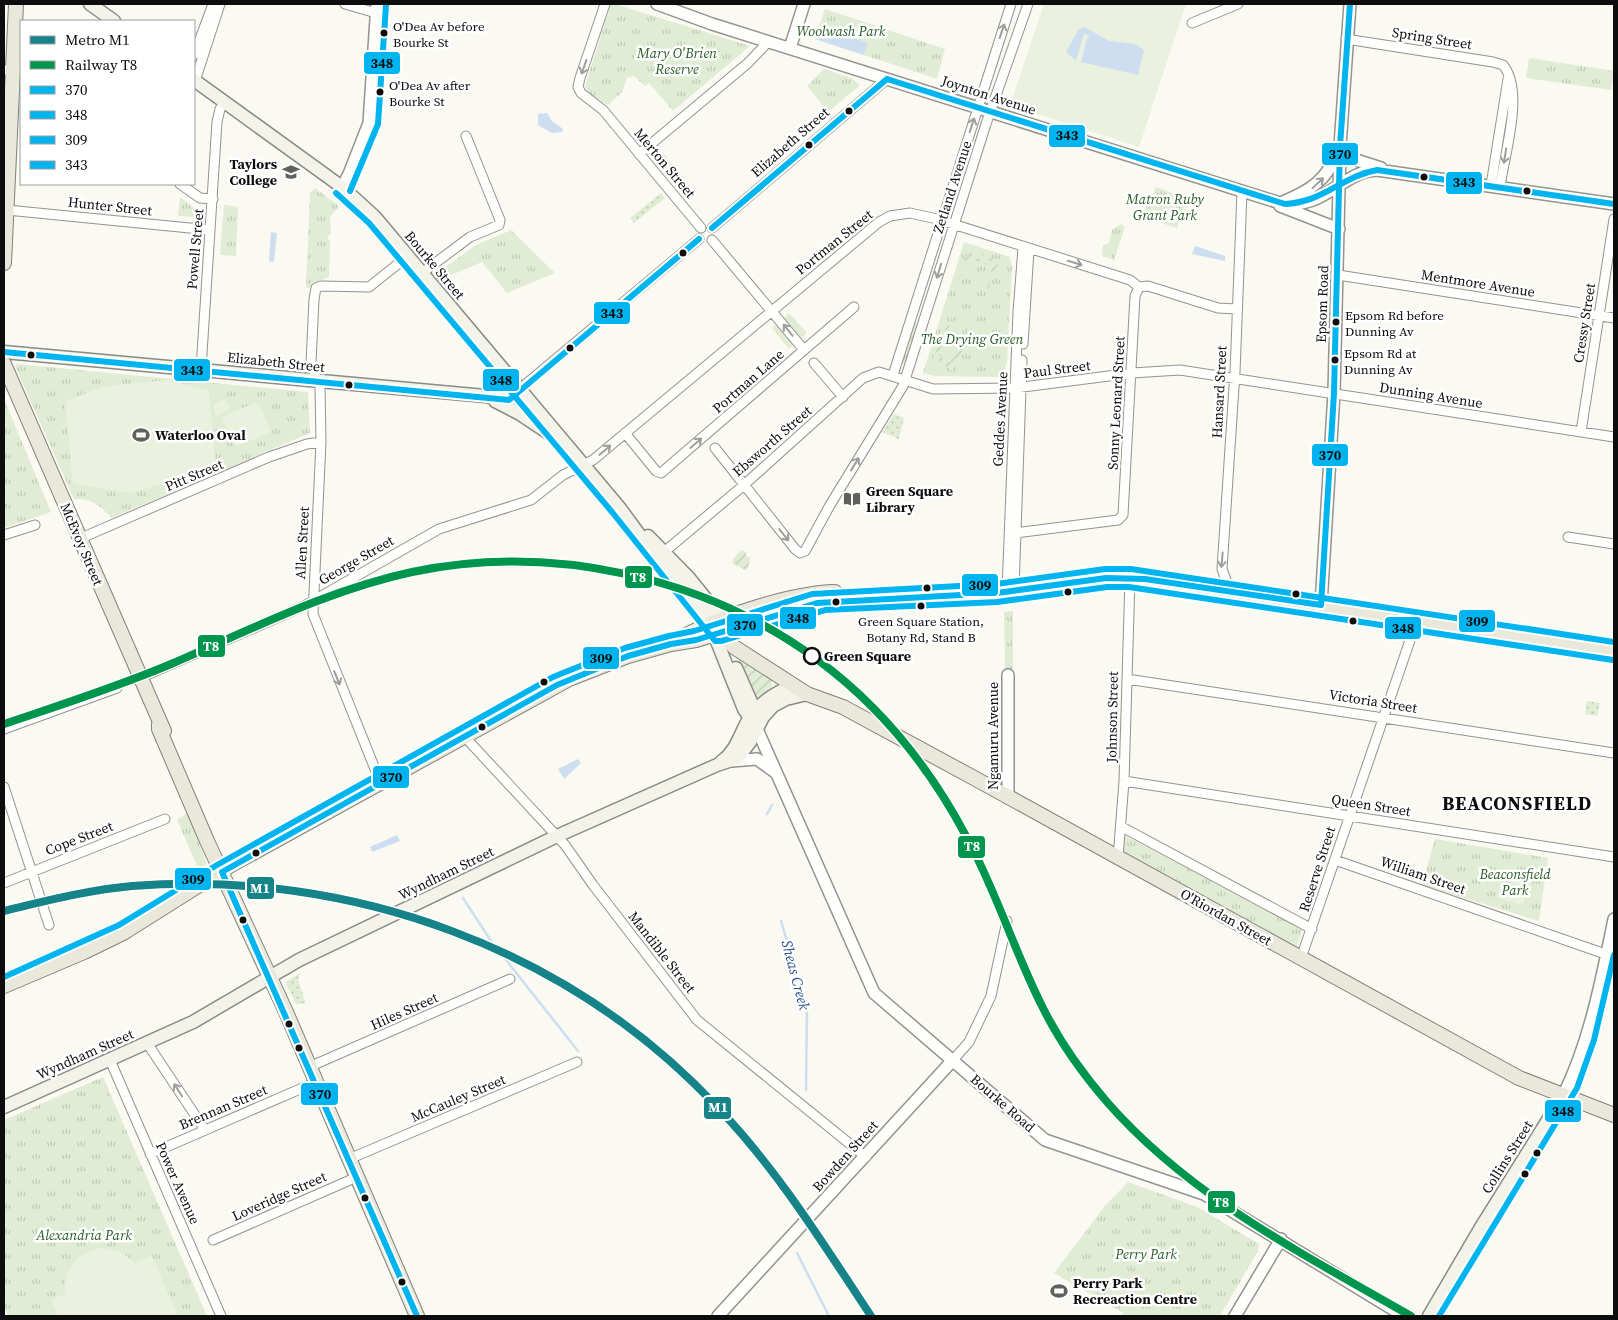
<svg xmlns="http://www.w3.org/2000/svg" width="1618" height="1320" viewBox="0 0 1618 1320" font-family="'Source Serif 4',serif">
<style>
.grass{fill:url(#grass-dots)}
.park{fill:url(#park-tufts)}
.garden{fill:url(#garden-furrows)}
.pitch{fill:#eaf1de}
.water{fill:#ccdeef}
.lines{fill:none;stroke-linecap:round;stroke-linejoin:round}
.stream{stroke:#ccdeef;stroke-width:2.5}
.minor-casing{stroke:#949390;stroke-width:11}
.tertiary-casing{stroke:#949390;stroke-width:14}
.secondary-casing{stroke:#8a8a87;stroke-width:15}
.primary-casing{stroke:#81817d;stroke-width:16}
.minor{stroke:#fefefd;stroke-width:9}
.tertiary{stroke:#fefefd;stroke-width:11}
.secondary{stroke:#f3f3ea;stroke-width:12}
.primary{stroke:#e9e8da;stroke-width:14}
.bus-1-casing{stroke:#fff;stroke-width:10}
.bus-2-casing{stroke:#fff;stroke-width:10}
.bus-3-casing{stroke:#fff;stroke-width:10}
.bus-4-casing{stroke:#fff;stroke-width:10}
.bus-1{stroke:#00b5ef;stroke-width:6}
.bus-2{stroke:#00b5ef;stroke-width:6}
.bus-3{stroke:#00b5ef;stroke-width:6}
.bus-4{stroke:#00b5ef;stroke-width:6}
.rail-1-casing{stroke:#fff;stroke-width:11}
.rail-1{stroke:#00954c;stroke-width:8}
.metro-1-casing{stroke:#fff;stroke-width:11}
.metro-1{stroke:#168388;stroke-width:8}
.oneway{stroke:#9e9e9d}
.bus-dot{fill:#0d0d0d;stroke:#fff;stroke-width:2}
.stop-dot{fill:#fff;stroke:#0d0d0d;stroke-width:2.5}
.labels{text-anchor:middle;dominant-baseline:central;stroke-width:5;stroke-linejoin:round;paint-order:stroke}
.bus-label{font-size:13px;fill:#0d0d0d;stroke:#fff;text-anchor:start}
.park-label{font-size:14px;font-style:italic;fill:#285c26;stroke:#fff}
.street-label{font-size:14px;fill:#0d0d0d;stroke:#fff}
.poi-label{font-size:14px;font-weight:bold;fill:#0d0d0d;stroke:#fff;text-anchor:start}
.stop-label{font-size:14px;font-weight:bold;fill:#0d0d0d;stroke:#fff;text-anchor:start}
.water-label{font-size:15px;font-style:italic;fill:#26508e;stroke:#fff}
.district-label{font-size:19px;font-weight:bold;letter-spacing:1px;fill:#0d0d0d;stroke:#fff}
.line-badge{stroke:#fff;stroke-width:2}
.badge-label{font-size:14px;text-anchor:middle;font-weight:bold;fill:#fff}
.pale-badge-label{font-size:14px;text-anchor:middle;font-weight:bold;fill:#111}
</style>
<defs>
<pattern id="grass-dots" width="8" height="8" patternUnits="userSpaceOnUse" patternTransform="scale(1.25)"><rect width="8" height="8" fill="#e0edd4"/><path d="M2 2h.1M6 6h.1" fill="none" stroke="#bfcab5" stroke-width="1.8" stroke-linecap="round"/></pattern>
<pattern id="park-tufts" width="24" height="20" patternUnits="userSpaceOnUse" patternTransform="scale(1.25)"><rect width="24" height="20" fill="#e0edd4"/><path d="M3 7l-1-3M5 7V3M7 7l1-3M15 17l-1-3M17 17v-4M19 17l1-3" fill="none" stroke="#bfcab5"/></pattern>
<pattern id="garden-furrows" width="10" height="10" patternUnits="userSpaceOnUse" patternTransform="scale(1.25)"><rect width="10" height="10" fill="#e0edd4"/><path d="M-1 1l2-2M0 10L10 0M9 11l2-2" fill="none" stroke="#bfcab5"/></pattern>
</defs>
<rect width="100%" height="100%" fill="#faf9f2"/>
<path class="grass" d="M661,193L665,198L634,223L630,218Z
M894,414L904,418L899,439L882,432Z
M1587,701L1600,703L1597,716L1585,714Z
M300,973L298,980L306,1003L296,1004L285,982Z"/>
<path class="park" d="M611,4H615L750,46L673,111L649,83L645,86L634,76L627,78L622,92L608,105L589,94L585,86Z
M825,9L945,49L937,79L815,39Z
M1529,58L1614,71L1611,90L1526,78Z
M824,69L851,78L860,85L828,112L807,86Z
M662,152L685,179L680,184L657,156Z
M1156,187L1187,198L1177,228L1143,217L1151,193L1153,194Z
M315,188L339,206L330,217L331,233L327,238L330,241L329,277L316,282L310,288H306L310,193Z
M180,197L199,212V217L178,216Z
M224,205L238,207L236,256L220,255Z
M1120,224L1125,227L1114,260L1102,256L1103,246L1109,243L1112,230Z
M511,230L555,273L507,293L482,262L442,279L437,273L476,245Z
M964,242L1010,257L1012,267L1007,362L1002,377L935,376L923,373Z
M789,313L807,333L800,339L783,319Z
M778,322L796,343L789,349L772,328Z
M17,364L308,392L310,433L112,518C100,506 92,498 74,499L15,366Z
M4,399L51,512L4,528Z
M1013,611V675H1005L1004,612Z
M187,813L207,864L198,868L177,820Z
M1124,835L1303,928L1297,946L1118,851Z
M1435,839L1548,858L1539,921L1422,885Z
M103,1077L207,1316H8L4,1306V1120Z
M1128,1182L1197,1207L1259,1244L1258,1251L1220,1316H1121L1123,1313L1054,1273L1105,1206Z"/>
<path class="garden" d="M968,251L989,265L970,259L958,281Z
M980,253L999,261L984,300L993,264Z
M957,302L939,356L950,363L967,336L969,337L952,371L937,359H933Z
M915,323L919,324L905,365L902,363Z
M741,550L746,552V556L750,558L748,568L745,570L732,563L734,558Z
M741,659L772,679V688L759,698L755,696L739,660Z"/>
<path class="pitch" d="M1044,4H1186L1139,147L1010,105Z
M167,380L209,391L216,468L131,493L73,484L65,401L106,386Z
M226,399L230,409L216,416L212,405Z
M254,403L261,407L271,432L235,447L222,417Z
M1508,869L1533,877L1529,889L1504,880Z
M1501,885L1526,894L1522,905L1497,897Z
M104,1248L123,1253L135,1263L152,1256L178,1316H58L51,1300L65,1294C63,1269 78,1250 104,1248Z"/>
<path class="water" d="M819,27L868,43L864,55L815,39Z
M1084,27L1110,41L1135,44L1144,50L1138,75L1081,62L1087,38L1090,36L1084,34L1076,61L1066,52L1079,29Z
M547,113L552,121L563,129L562,132L552,133L538,125V114Z
M271,232L277,233L274,262L269,261Z
M1195,246L1225,256V261L1192,254Z
M578,759L581,763L564,779L558,769Z
M397,835L400,841L372,852L370,847Z"/>
<g class="lines">
<path class="stream" d="M767,814L772,805
M463,898L491,941L578,1051
M781,921L807,1007L806,1090
M797,1253L829,1316"/>
<g class="minor-casing">
<path id="minor" d="M345,4L376,13
M605,4L580,78L578,87L581,93L603,110L701,228
M1192,23L1238,4
M1346,39L1493,62L1503,65C1525,92 1504,155 1500,187
M194,55L213,4
M4,70H21
M195,81L220,4
M639,154L748,63L768,42
M180,184L200,198L213,199
M1491,185L1508,79
M7,210L210,230
M712,228L887,79
M712,240L804,350
M422,273L470,237L499,225L500,220L466,136
M1338,275L1614,318
M1139,287L1148,286L1218,308L1237,309
M1023,344L1029,250
M814,363L843,397
M201,369L217,122L220,109L224,103
M893,375L1011,4
M520,389L699,239
M1581,432L1614,219
M625,433L656,471L661,473L854,307
M715,448L795,549L800,553L805,551L830,505L903,386L986,124L1028,4
M1015,533L1118,520L1123,515L1135,296L1139,287
M4,535L35,525
M1568,537L1614,544
M79,539L269,457L307,444L321,442
M664,552L744,485L863,378L879,372L933,389L1015,388L1132,373L1180,370L1614,437
M1014,589L1022,360
M1007,591L1018,312L1023,248
M1230,591L1222,569L1235,372L1242,192
M140,678L304,606L439,529L531,500L563,475L593,460L879,222L890,216L910,213L937,219L1130,280L1139,287
M1127,679L1614,753
M4,729L117,688
M464,736L565,845L593,885L697,1020L866,1157
M1124,781L1614,857
M381,784L313,614L321,442L320,387L311,363L314,299L316,288L321,286L369,287L408,256
M4,787L49,925
M1122,827L1312,929
M1118,858L1124,781L1130,578
M1335,860L1614,957
M4,883L165,819
M1301,958L1417,620
M147,1043L205,1130
M110,1060L221,1316
M953,1060L969,1042L991,996L1007,921
M309,1067L510,979
M150,1154L307,1086
M349,1159L577,1062
M213,1240L357,1177"/>
</g>
<g class="tertiary-casing">
<path id="tertiary" d="M657,4L712,24L1280,203C1324,211 1342,171 1377,170L1614,204
M790,48L804,4
M1340,146L1353,159L1381,168
M342,187L349,174L369,123L377,4
M1283,202C1309,191 1328,180 1337,152
M1280,206L1339,229
M1321,605L1334,393L1340,146L1350,4
M1008,675V798
M757,729L874,993L1045,1140L1204,1194L1404,1316
M731,761L757,759L775,772
M1563,1096C1590,1042 1602,978 1614,919
M718,1316L953,1060
M1235,1316L1281,1239"/>
</g>
<g class="secondary-casing">
<path id="secondary" d="M90,4L114,21
M194,80L342,187L375,217L619,507L641,537L711,624
M4,352L485,396L501,399L513,398L520,389
M495,401L520,414L553,436
M648,536L689,578L723,620
M714,634L744,709L753,723
M736,668L752,704L756,719
M721,762C735,752 739,738 746,724C756,705 774,693 793,686
M4,1107L193,1022L299,960L557,836L717,765L738,758L750,742L763,717L773,706L786,699L807,694
M1429,1316L1480,1229L1563,1096"/>
</g>
<g class="primary-casing">
<path id="primary" d="M4,263L16,4
M4,364L164,731
M711,624L734,647L807,694L843,707L974,778L1519,1078L1614,1115
M684,636C722,616 792,593 835,592
M159,724V729L207,841L286,1012L417,1316
M4,986L84,952L123,933L231,865L569,679L628,656L671,644L696,640L813,603L997,593L1106,578H1130L1614,651"/>
</g>
<use href="#minor" class="minor"/>
<use href="#tertiary" class="tertiary"/>
<use href="#secondary" class="secondary"/>
<use href="#primary" class="primary"/>
<g class="bus-1-casing">
<path id="bus-1" d="M1321,605L1334,393L1340,146L1350,4
M222,872L557,685L628,656L671,644L696,640L817,603L997,593L1106,578L1145,579L1321,605
M222,872L417,1316"/>
</g>
<g class="bus-2-casing">
<path id="bus-2" d="M350,191L378,124L386,5
M336,193L369,223L612,512L715,641H721L825,610L997,602L1107,587H1129L1613,660
M1439,1316L1577,1088L1594,1040L1614,955"/>
</g>
<g class="bus-3-casing">
<path id="bus-3" d="M4,977L119,925L217,865L553,677L625,648L669,636L694,631L812,594L996,584L1105,569H1131L1614,642"/>
</g>
<g class="bus-4-casing">
<path id="bus-4" d="M887,79L1285,204C1324,202 1342,176 1377,170L1614,204
M712,228L887,79
M4,352L509,400L699,239"/>
</g>
<use href="#bus-1" class="bus-1"/>
<use href="#bus-2" class="bus-2"/>
<use href="#bus-3" class="bus-3"/>
<use href="#bus-4" class="bus-4"/>
<g class="rail-1-casing">
<path id="rail-1" d="M4,724C60,705 117,687 171,664C250,630 328,590 412,572C550,543 704,576 818,660C880,706 930,768 966,836C996,890 1014,951 1042,1006C1059,1041 1082,1073 1107,1102C1190,1197 1303,1254 1411,1316"/>
</g>
<use href="#rail-1" class="rail-1"/>
<g class="metro-1-casing">
<path id="metro-1" d="M4,911C46,901 88,890 132,886C350,869 570,948 720,1110C779,1172 824,1245 871,1316"/>
</g>
<use href="#metro-1" class="metro-1"/>
</g>
<defs><path id="oneway-shaft" d="M-6 0H5M1.5-3L5.5 0L1.5 3" fill="none" stroke-width="1.6" stroke-linecap="round" stroke-linejoin="round" transform="scale(1.25)"/></defs>
<g class="oneway">
<use href="#oneway-shaft" transform="translate(1002 31) rotate(-71)"/>
<use href="#oneway-shaft" transform="translate(584 67) rotate(109)"/>
<use href="#oneway-shaft" transform="translate(972 125) rotate(-72)"/>
<use href="#oneway-shaft" transform="translate(1505 156) rotate(99)"/>
<use href="#oneway-shaft" transform="translate(1318 183) rotate(-43)"/>
<use href="#oneway-shaft" transform="translate(1075 263) rotate(17)"/>
<use href="#oneway-shaft" transform="translate(939 271) rotate(107)"/>
<use href="#oneway-shaft" transform="translate(788 330) rotate(-129)"/>
<use href="#oneway-shaft" transform="translate(696 443) rotate(-41)"/>
<use href="#oneway-shaft" transform="translate(605 450) rotate(-41)"/>
<use href="#oneway-shaft" transform="translate(855 464) rotate(-58)"/>
<use href="#oneway-shaft" transform="translate(784 535) rotate(51)"/>
<use href="#oneway-shaft" transform="translate(1222 560) rotate(95)"/>
<use href="#oneway-shaft" transform="translate(337 678) rotate(68)"/>
<use href="#oneway-shaft" transform="translate(178 1090) rotate(-123)"/>
</g>
<defs>
<g id="university-bare" transform="scale(1.35)"><path d="M0-5L7-2L0 1L-7-2ZM-4 1L0 2.5L4 1V4Q0 6-4 4Z" fill="#60605d" stroke="#fff" stroke-width="2.5" paint-order="stroke"/></g>
<g id="stadium-bare" transform="scale(1.35)"><path d="M0-5a6.5 5 0 1 0 0 10a6.5 5 0 1 0 0-10ZM-3.5-1.8h7v3.6h-7Z" fill="#60605d" stroke="#fff" stroke-width="2.5" paint-order="stroke"/></g>
<g id="library-bare" transform="scale(1.35)"><path d="M-6-4Q-3-5.5-.7-3.5V5Q-3 3-6 4ZM6-4Q3-5.5 .7-3.5V5Q3 3 6 4Z" fill="#60605d" stroke="#fff" stroke-width="2.5" paint-order="stroke"/></g>
</defs>
<g fill-rule="evenodd">
<use href="#university-bare" x="291" y="172"/>
<use href="#stadium-bare" x="141" y="435"/>
<use href="#library-bare" x="852" y="499"/>
<use href="#stadium-bare" x="1059" y="1291"/>
</g>
<g class="bus-dot">
<circle cx="384" cy="33" r="4.5"/>
<circle cx="380" cy="92" r="4.5"/>
<circle cx="849" cy="111" r="4.5"/>
<circle cx="809" cy="145" r="4.5"/>
<circle cx="1424" cy="177" r="4.5"/>
<circle cx="1527" cy="191" r="4.5"/>
<circle cx="683" cy="253" r="4.5"/>
<circle cx="1336" cy="322" r="4.5"/>
<circle cx="570" cy="348" r="4.5"/>
<circle cx="31" cy="355" r="4.5"/>
<circle cx="1335" cy="360" r="4.5"/>
<circle cx="349" cy="385" r="4.5"/>
<circle cx="927" cy="588" r="4.5"/>
<circle cx="1068" cy="592" r="4.5"/>
<circle cx="1296" cy="594" r="4.5"/>
<circle cx="836" cy="602" r="4.5"/>
<circle cx="921" cy="606" r="4.5"/>
<circle cx="1353" cy="621" r="4.5"/>
<circle cx="544" cy="682" r="4.5"/>
<circle cx="482" cy="727" r="4.5"/>
<circle cx="256" cy="853" r="4.5"/>
<circle cx="243" cy="920" r="4.5"/>
<circle cx="289" cy="1024" r="4.5"/>
<circle cx="299" cy="1048" r="4.5"/>
<circle cx="1537" cy="1153" r="4.5"/>
<circle cx="1525" cy="1174" r="4.5"/>
<circle cx="365" cy="1198" r="4.5"/>
<circle cx="402" cy="1282" r="4.5"/>
</g>
<circle class="stop-dot" cx="812" cy="656" r="8"/>
<g class="labels">
<g class="bus-label">
<text x="393" y="26">O'Dea Av before<tspan x="393" dy="16">Bourke St</tspan></text>
<text x="389" y="85">O'Dea Av after<tspan x="389" dy="16">Bourke St</tspan></text>
<text x="1345" y="315">Epsom Rd before<tspan x="1345" dy="16">Dunning Av</tspan></text>
<text x="1344" y="353">Epsom Rd at<tspan x="1344" dy="16">Dunning Av</tspan></text>
<text x="921" y="621" text-anchor="middle">Green Square Station,<tspan x="921" dy="16">Botany Rd, Stand B</tspan></text>
</g>
<g class="park-label">
<text x="841" y="31">Woolwash Park</text>
<text x="677" y="53">Mary O'Brien<tspan x="677" dy="16">Reserve</tspan></text>
<text x="1165" y="199">Matron Ruby<tspan x="1165" dy="16">Grant Park</tspan></text>
<text x="972" y="339">The Drying Green</text>
<text x="1515" y="874">Beaconsfield<tspan x="1515" dy="16">Park</tspan></text>
<text x="84" y="1235">Alexandria Park</text>
<text x="1146" y="1254">Perry Park</text>
</g>
<g class="street-label">
<text transform="translate(1432 38) rotate(9)">Spring Street</text>
<text transform="translate(989 95) rotate(18)">Joynton Avenue</text>
<text transform="translate(790 142) rotate(-41)">Elizabeth Street</text>
<text transform="translate(665 163) rotate(50)">Merton Street</text>
<text transform="translate(952 187) rotate(-72)">Zetland Avenue</text>
<text transform="translate(110 206) rotate(6)">Hunter Street</text>
<text transform="translate(834 242) rotate(-39)">Portman Street</text>
<text transform="translate(195 249) rotate(-85)">Powell Street</text>
<text transform="translate(435 265) rotate(50)">Bourke Street</text>
<text transform="translate(1478 283) rotate(9)">Mentmore Avenue</text>
<text transform="translate(1322 304) rotate(-88)">Epsom Road</text>
<text transform="translate(1584 323) rotate(-81)">Cressy Street</text>
<text transform="translate(276 362) rotate(6)">Elizabeth Street</text>
<text transform="translate(1057 369) rotate(-7)">Paul Street</text>
<text transform="translate(748 381) rotate(-41)">Portman Lane</text>
<text transform="translate(1219 392) rotate(-87)">Hansard Street</text>
<text transform="translate(1431 395) rotate(9)">Dunning Avenue</text>
<text transform="translate(1116 403) rotate(-87)">Sonny Leonard Street</text>
<text transform="translate(1000 419) rotate(-87)">Geddes Avenue</text>
<text transform="translate(772 441) rotate(-41)">Ebsworth Street</text>
<text transform="translate(194 475) rotate(-23)">Pitt Street</text>
<text transform="translate(302 543) rotate(-87)">Allen Street</text>
<text transform="translate(82 544) rotate(67)">McEvoy Street</text>
<text transform="translate(356 560) rotate(-30)">George Street</text>
<text transform="translate(1373 701) rotate(9)">Victoria Street</text>
<text transform="translate(1112 717) rotate(-89)">Johnson Street</text>
<text transform="translate(993 736) rotate(-90)">Ngamuru Avenue</text>
<text transform="translate(1371 805) rotate(9)">Queen Street</text>
<text transform="translate(79 838) rotate(-21)">Cope Street</text>
<text transform="translate(1317 869) rotate(-72)">Reserve Street</text>
<text transform="translate(446 873) rotate(-26)">Wyndham Street</text>
<text transform="translate(1423 875) rotate(19)">William Street</text>
<text transform="translate(1226 917) rotate(29)">O'Riordan Street</text>
<text transform="translate(662 952) rotate(52)">Mandible Street</text>
<text transform="translate(404 1011) rotate(-24)">Hiles Street</text>
<text transform="translate(85 1054) rotate(-24)">Wyndham Street</text>
<text transform="translate(458 1098) rotate(-23)">McCauley Street</text>
<text transform="translate(1003 1103) rotate(41)">Bourke Road</text>
<text transform="translate(223 1107) rotate(-23)">Brennan Street</text>
<text transform="translate(845 1156) rotate(-48)">Bowden Street</text>
<text transform="translate(1507 1157) rotate(-58)">Collins Street</text>
<text transform="translate(178 1183) rotate(66)">Power Avenue</text>
<text transform="translate(279 1196) rotate(-24)">Loveridge Street</text>
</g>
<g class="poi-label">
<text x="277" y="164" text-anchor="end">Taylors<tspan x="277" dy="16">College</tspan></text>
<text x="155" y="435">Waterloo Oval</text>
<text x="866" y="491">Green Square<tspan x="866" dy="16">Library</tspan></text>
<text x="1073" y="1283">Perry Park<tspan x="1073" dy="16">Recreaction Centre</tspan></text>
</g>
<g class="stop-label">
<text x="824" y="656">Green Square</text>
</g>
<g class="water-label">
<text transform="translate(796 975) rotate(75)">Sheas Creek</text>
</g>
<g class="district-label">
<text x="1517" y="803">BEACONSFIELD</text>
</g>
</g>
<g class="line-badge">
<rect x="363" y="51" width="38" height="24" rx="5" fill="#00b5ef"/>
<rect x="1048" y="124" width="38" height="24" rx="5" fill="#00b5ef"/>
<rect x="1321" y="142" width="38" height="24" rx="5" fill="#00b5ef"/>
<rect x="1445" y="171" width="38" height="24" rx="5" fill="#00b5ef"/>
<rect x="593" y="301" width="38" height="24" rx="5" fill="#00b5ef"/>
<rect x="173" y="358" width="38" height="24" rx="5" fill="#00b5ef"/>
<rect x="482" y="368" width="38" height="24" rx="5" fill="#00b5ef"/>
<rect x="1311" y="443" width="38" height="24" rx="5" fill="#00b5ef"/>
<rect x="624" y="565" width="29" height="24" rx="5" fill="#00954c"/>
<rect x="961" y="573" width="38" height="24" rx="5" fill="#00b5ef"/>
<rect x="779" y="606" width="38" height="24" rx="5" fill="#00b5ef"/>
<rect x="1458" y="609" width="38" height="24" rx="5" fill="#00b5ef"/>
<rect x="726" y="613" width="38" height="24" rx="5" fill="#00b5ef"/>
<rect x="1384" y="616" width="38" height="24" rx="5" fill="#00b5ef"/>
<rect x="197" y="634" width="29" height="24" rx="5" fill="#00954c"/>
<rect x="582" y="646" width="38" height="24" rx="5" fill="#00b5ef"/>
<rect x="372" y="765" width="38" height="24" rx="5" fill="#00b5ef"/>
<rect x="957" y="835" width="29" height="24" rx="5" fill="#00954c"/>
<rect x="174" y="867" width="38" height="24" rx="5" fill="#00b5ef"/>
<rect x="246" y="876" width="29" height="24" rx="5" fill="#168388"/>
<rect x="300" y="1082" width="39" height="24" rx="5" fill="#00b5ef"/>
<rect x="703" y="1096" width="29" height="24" rx="5" fill="#168388"/>
<rect x="1544" y="1099" width="38" height="24" rx="5" fill="#00b5ef"/>
<rect x="1207" y="1190" width="29" height="24" rx="5" fill="#00954c"/>
</g>
<g class="badge-label">
<text x="638" y="582">T8</text>
<text x="211" y="651">T8</text>
<text x="972" y="851">T8</text>
<text x="260" y="893">M1</text>
<text x="718" y="1112">M1</text>
<text x="1221" y="1207">T8</text>
</g>
<g class="pale-badge-label">
<text x="382" y="68">348</text>
<text x="1067" y="140">343</text>
<text x="1340" y="159">370</text>
<text x="1464" y="187">343</text>
<text x="612" y="318">343</text>
<text x="192" y="375">343</text>
<text x="501" y="385">348</text>
<text x="1330" y="460">370</text>
<text x="980" y="590">309</text>
<text x="798" y="623">348</text>
<text x="1477" y="626">309</text>
<text x="745" y="630">370</text>
<text x="1403" y="633">348</text>
<text x="601" y="663">309</text>
<text x="391" y="782">370</text>
<text x="193" y="884">309</text>
<text x="320" y="1099">370</text>
<text x="1563" y="1116">348</text>
</g>
<rect width="1618" height="1320" fill="none" stroke="#0d0d0d" stroke-width="10"/>
<rect x="20" y="20" width="175" height="165" fill="#ffffff" stroke="#9e9e9e"/>
<rect x="30" y="36" width="25" height="8" fill="#168388" stroke="#9e9e9e"/>
<text x="65" y="45" font-size="15" fill="#0d0d0d">Metro M1</text>
<rect x="30" y="61" width="25" height="8" fill="#00954c" stroke="#9e9e9e"/>
<text x="65" y="70" font-size="15" fill="#0d0d0d">Railway T8</text>
<rect x="30" y="86" width="25" height="8" fill="#00b5ef" stroke="#9e9e9e"/>
<text x="65" y="95" font-size="15" fill="#0d0d0d">370</text>
<rect x="30" y="111" width="25" height="8" fill="#00b5ef" stroke="#9e9e9e"/>
<text x="65" y="120" font-size="15" fill="#0d0d0d">348</text>
<rect x="30" y="136" width="25" height="8" fill="#00b5ef" stroke="#9e9e9e"/>
<text x="65" y="145" font-size="15" fill="#0d0d0d">309</text>
<rect x="30" y="161" width="25" height="8" fill="#00b5ef" stroke="#9e9e9e"/>
<text x="65" y="170" font-size="15" fill="#0d0d0d">343</text>
</svg>
